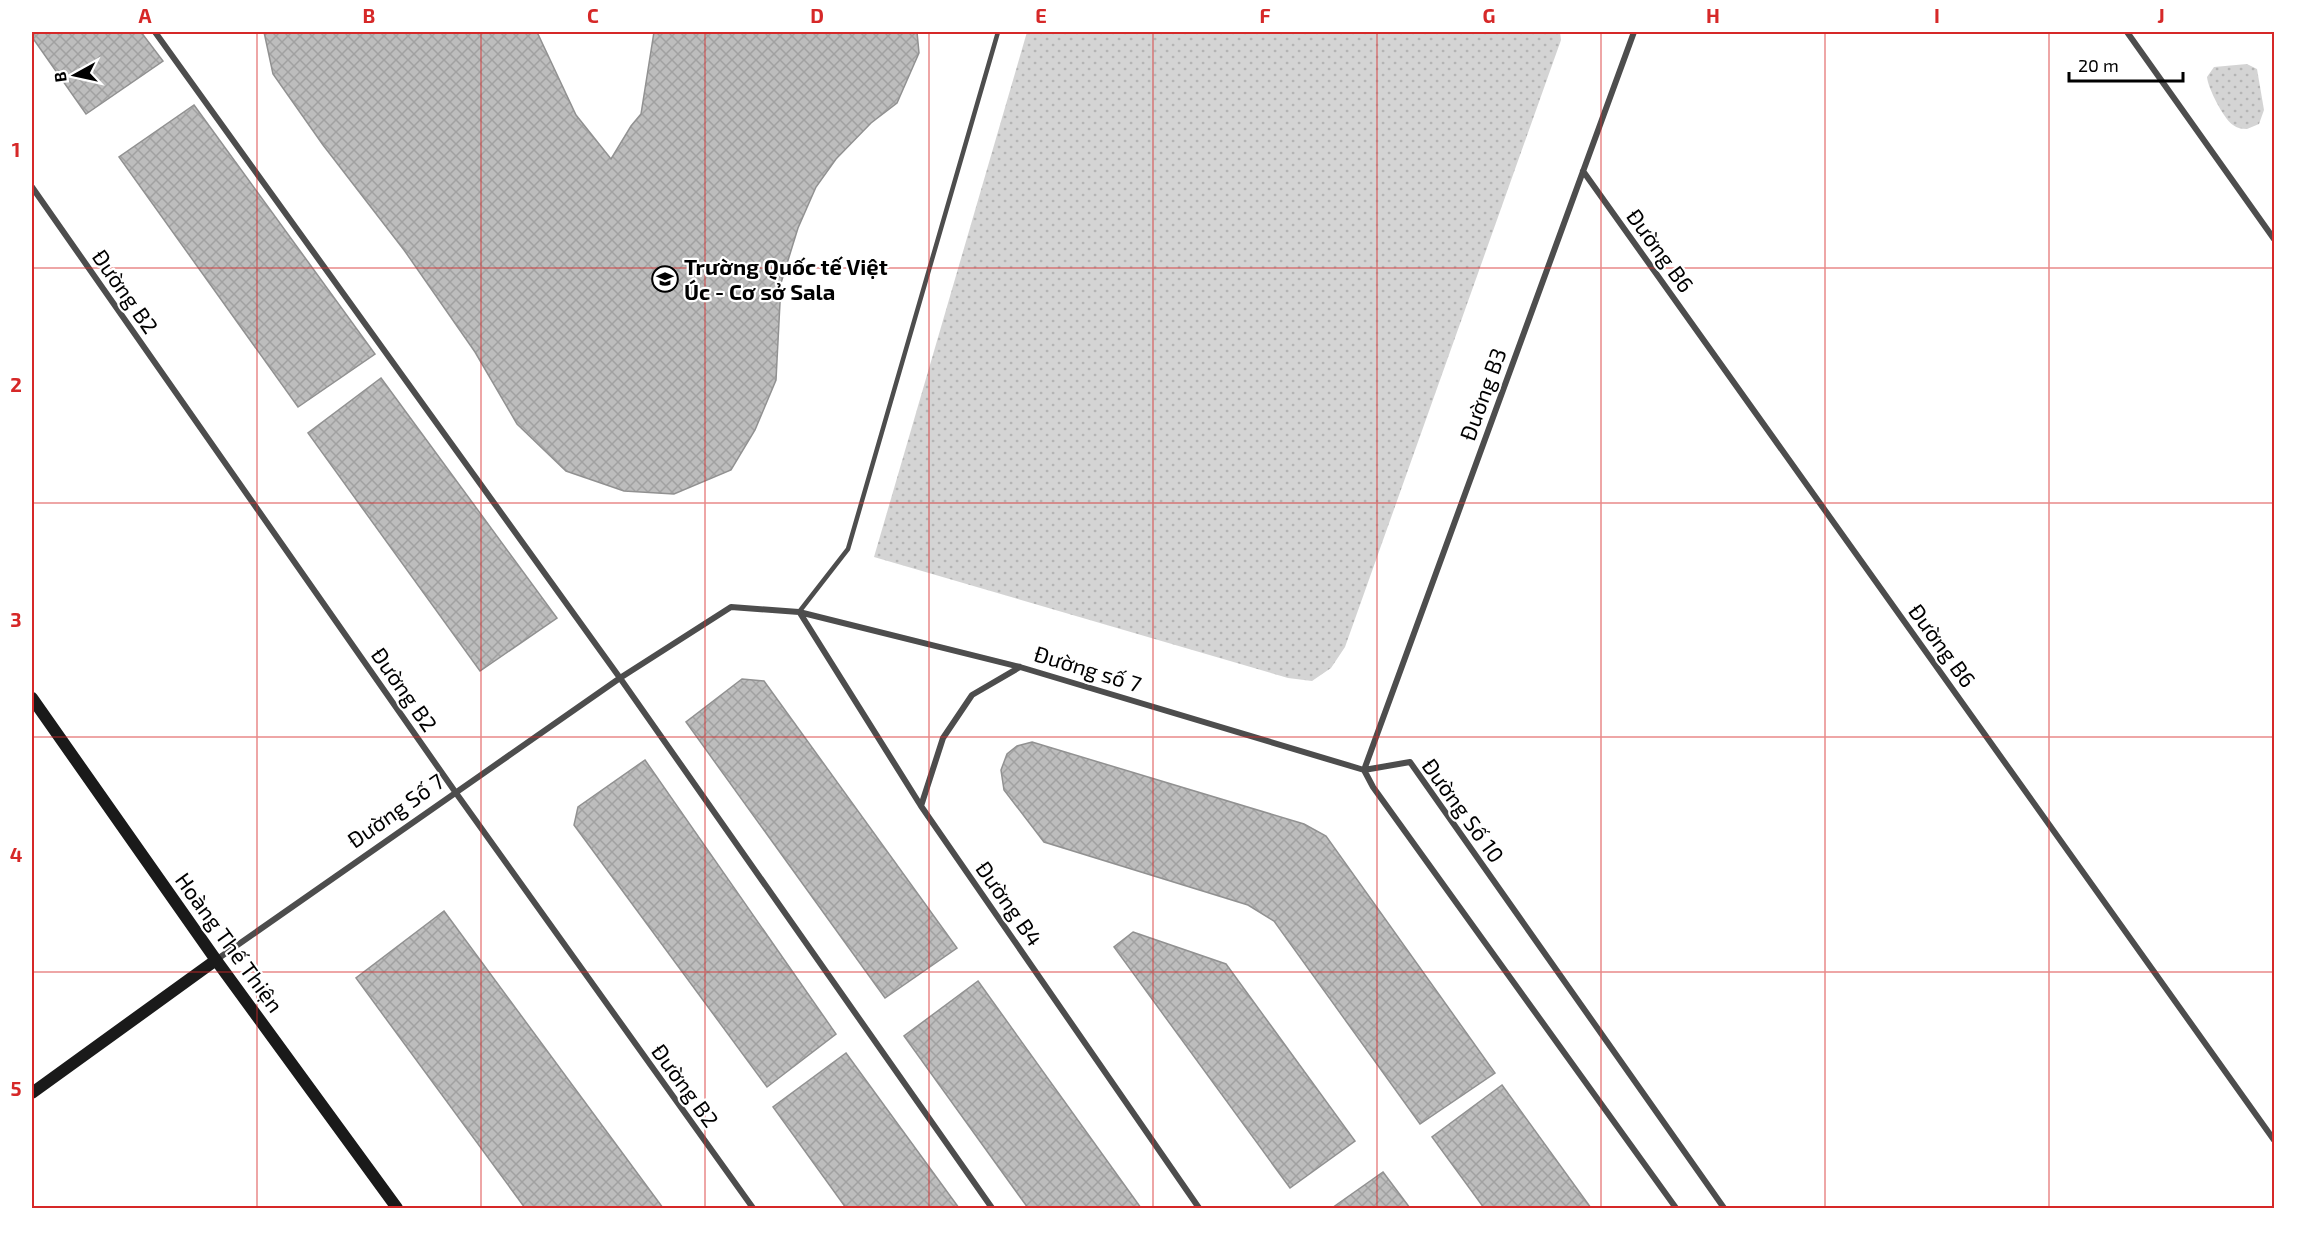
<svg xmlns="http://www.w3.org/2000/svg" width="2306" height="1240" viewBox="0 0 2306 1240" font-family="'Exo 2',sans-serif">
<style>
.green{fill:url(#green-dots)}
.building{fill:url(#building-cross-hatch);stroke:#919191;stroke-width:1.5}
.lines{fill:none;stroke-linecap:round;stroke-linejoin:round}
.lane{stroke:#4d4d4d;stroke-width:4.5}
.street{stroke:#4d4d4d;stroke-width:6}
.secondary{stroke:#1a1a1a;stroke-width:12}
.grid{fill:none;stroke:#d62828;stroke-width:1.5;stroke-opacity:0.55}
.labels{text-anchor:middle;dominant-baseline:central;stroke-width:4.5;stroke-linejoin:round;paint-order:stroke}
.street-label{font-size:22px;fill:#000;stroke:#fff}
.poi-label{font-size:22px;font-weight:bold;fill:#000;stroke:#fff;text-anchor:start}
.neatline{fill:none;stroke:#d62828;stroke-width:2}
.grid-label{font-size:20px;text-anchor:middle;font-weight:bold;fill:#d62828}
</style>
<defs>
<pattern id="green-dots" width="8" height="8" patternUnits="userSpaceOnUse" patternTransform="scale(1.5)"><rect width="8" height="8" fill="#d4d4d4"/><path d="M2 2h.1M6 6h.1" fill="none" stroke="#b4b4b4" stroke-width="1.8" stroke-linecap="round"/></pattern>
<pattern id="building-cross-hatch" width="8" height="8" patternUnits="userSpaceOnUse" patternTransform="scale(1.5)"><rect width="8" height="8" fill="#bdbdbd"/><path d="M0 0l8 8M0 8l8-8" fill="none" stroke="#a1a1a1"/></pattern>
</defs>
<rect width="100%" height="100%" fill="#fff"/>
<path class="green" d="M1027,32H1560L1561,40L1345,647L1331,668L1312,681L1288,678L874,557Z
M2247,64L2257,69L2264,110L2259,124L2247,129C2242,129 2237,128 2233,125C2223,118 2208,88 2207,77L2214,67Z"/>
<path class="building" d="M32,32H141L163,61L86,114L32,37Z
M264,32H537L576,115L611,159L631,126L641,114L654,32H917L919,53L897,103L871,123L836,159L816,187L798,228L781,283L776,380L755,430L731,470L674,494L624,491L566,471L517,424L475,352L404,250L323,145L273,74Z
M194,105L375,354L298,407L119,157Z
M381,378L557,618L480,671L308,433Z
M742,679L764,681L957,948L885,998L686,722Z
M1032,742L1304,824L1326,836L1495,1073L1420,1124L1274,921L1248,905L1044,842L1004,790L1001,770L1007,754L1017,746Z
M645,760L836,1034L767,1087L574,825L578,807Z
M444,911L663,1208H525L356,978Z
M1133,932L1226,964L1355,1141L1290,1188L1114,947Z
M978,981L1141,1208H1028L904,1036Z
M846,1053L959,1208H846L773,1107Z
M1502,1085L1591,1208H1484L1432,1137Z
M1383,1172L1410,1208H1332Z"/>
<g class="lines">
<path class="lane" d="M799,612L848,549L998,32"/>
<path class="street" d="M155,32L620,678L992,1208
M2127,32L2274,239
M1583,171L2274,1140
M32,187L456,793L753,1208
M800,613L921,806L1199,1208
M1364,770L1634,32
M1364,770L1373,787L1676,1208
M921,806L943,738L972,695L1020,667
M216,960L620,678L731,607L799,612L1020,667L1364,770L1410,762L1724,1208"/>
<path class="secondary" d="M32,698L216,960L397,1208
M32,1093L216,960"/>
</g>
<path class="grid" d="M257,32V1208M481,32V1208M705,32V1208M929,32V1208M1153,32V1208M1377,32V1208M1601,32V1208M1825,32V1208M2049,32V1208M32,268H2274M32,503H2274M32,737H2274M32,972H2274"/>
<defs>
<g id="school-ring" transform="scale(1.35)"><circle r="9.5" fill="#fff" stroke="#000" stroke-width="1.5"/><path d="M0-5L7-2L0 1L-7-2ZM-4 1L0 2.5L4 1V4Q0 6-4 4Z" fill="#000"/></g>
</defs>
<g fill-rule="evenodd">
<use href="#school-ring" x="665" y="279"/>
</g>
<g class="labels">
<g class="street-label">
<text transform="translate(1661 250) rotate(54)">Đường B6</text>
<text transform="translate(126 291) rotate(55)">Đường B2</text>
<text transform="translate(1482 394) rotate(-70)">Đường B3</text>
<text transform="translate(1943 645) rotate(54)">Đường B6</text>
<text transform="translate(1088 668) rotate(17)">Đường số 7</text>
<text transform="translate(405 689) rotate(55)">Đường B2</text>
<text transform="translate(395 810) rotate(-35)">Đường Số 7</text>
<text transform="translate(1464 810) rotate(54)">Đường Số 10</text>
<text transform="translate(1010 903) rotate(55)">Đường B4</text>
<text transform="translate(230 942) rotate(54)">Hoàng Thế Thiện</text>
<text transform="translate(686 1085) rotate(54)">Đường B2</text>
</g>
<g class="poi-label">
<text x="684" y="266">Trường Quốc tế Việt<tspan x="684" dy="25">Úc - Cơ sở Sala</tspan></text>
</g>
</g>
<rect width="2306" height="1240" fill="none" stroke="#ffffff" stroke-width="66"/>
<g transform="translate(75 75) rotate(262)" stroke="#ffffff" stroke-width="4.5" paint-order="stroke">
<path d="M0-4.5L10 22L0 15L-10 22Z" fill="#000000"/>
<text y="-9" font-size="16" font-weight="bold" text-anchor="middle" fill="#000000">B</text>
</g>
<path d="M2069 72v9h114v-9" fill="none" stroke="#000000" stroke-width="3"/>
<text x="2078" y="72" font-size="18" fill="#000000" stroke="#ffffff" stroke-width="4.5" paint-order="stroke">20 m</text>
<rect x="33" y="33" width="2240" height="1174" class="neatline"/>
<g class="grid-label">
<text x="145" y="23">A</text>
<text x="369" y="23">B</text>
<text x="593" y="23">C</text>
<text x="817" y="23">D</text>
<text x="1041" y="23">E</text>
<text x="1265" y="23">F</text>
<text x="1489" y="23">G</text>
<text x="1713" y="23">H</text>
<text x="1937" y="23">I</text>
<text x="2161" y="23">J</text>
<text x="16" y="157">1</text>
<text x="16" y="392">2</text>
<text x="16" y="627">3</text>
<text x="16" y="862">4</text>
<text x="16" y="1096">5</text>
</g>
</svg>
